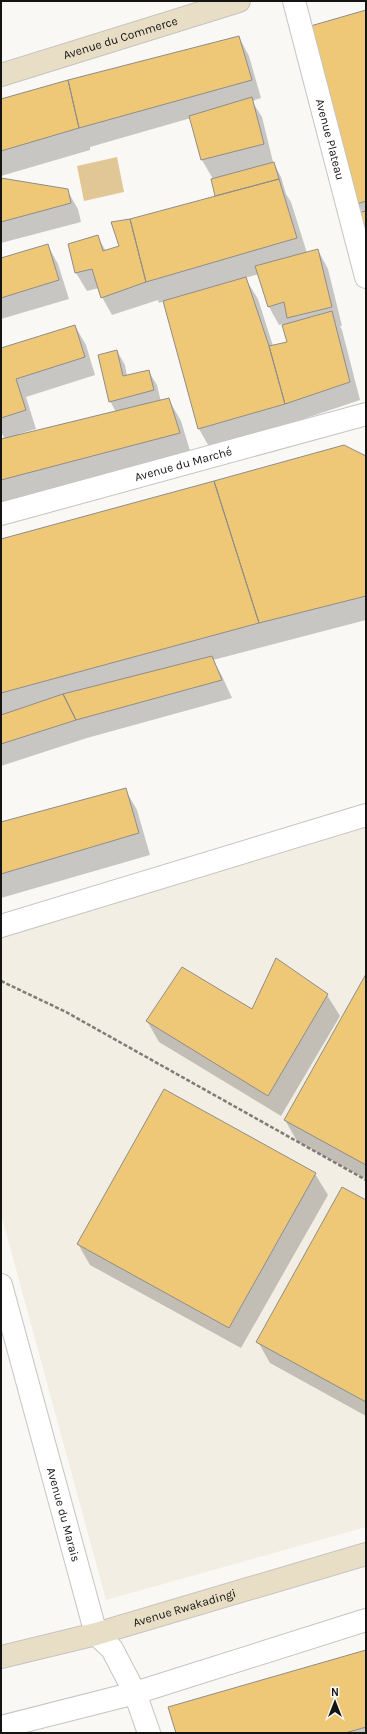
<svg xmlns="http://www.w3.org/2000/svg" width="367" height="1734" viewBox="0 0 367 1734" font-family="Karla,sans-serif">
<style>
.built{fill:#f3eee3}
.green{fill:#e0c795}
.shadow{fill:#0003;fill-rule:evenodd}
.building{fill:#eec877;stroke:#8f8d8a}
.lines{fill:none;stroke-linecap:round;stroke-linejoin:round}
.street-casing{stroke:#c5c4c0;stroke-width:24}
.secondary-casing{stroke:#c5c4c0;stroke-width:24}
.path{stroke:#7d7c79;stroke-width:2.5;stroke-dasharray:4 2;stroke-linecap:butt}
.street{stroke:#fff;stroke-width:22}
.secondary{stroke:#e8ddc5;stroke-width:22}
.labels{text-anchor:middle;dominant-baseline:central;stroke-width:3;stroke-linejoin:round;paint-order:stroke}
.street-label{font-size:12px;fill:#141412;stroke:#faf8f4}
</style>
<rect width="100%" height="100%" fill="#faf8f4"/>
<path class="built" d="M366,815V1527L106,1600L1,1214V926Z"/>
<path class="green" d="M117,157L124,192L84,201L77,166Z"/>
<path class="shadow" d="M366,11V246L363,213L358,204Z
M239,37L249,56L261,98L252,101L262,117L273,162L281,177L286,194L291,202L307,253L318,250L328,269L342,326H340L342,330L360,400L211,450L199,429L164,301L159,303L158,300L112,315L102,297L99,288L87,291L76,273L97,236L106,251L120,246L131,220L217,197L212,180L213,179L202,160L191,118L90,147V150L1,176V100ZM259,274L269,307L279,325L283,324L288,343L273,346L258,299L245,278Z
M1,179L67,190L78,209L81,222L1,243Z
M48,246L58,264L69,299L1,319V259Z
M75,326L86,345L95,375L26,397L36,429L19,434L20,436L116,412L110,401L117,351L125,365L127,376L149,372L157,385L161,402L169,400L181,421L191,454L1,504V440L5,439L1,432V349Z
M366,457V620L213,660L222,676L232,698L87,738L1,766V540Z
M125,789L137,810L150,855L1,898V823Z
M366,976V1179L297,1141L285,1120Z
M327,995L340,1016L281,1116L159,1042L147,1021L252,1010Z
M315,1174L328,1195L241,1348L90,1265L78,1244Z
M366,1201V1416L270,1363L258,1342Z
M366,1651V1733H177Z"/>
<path class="building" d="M366,10V201L357,204L307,27Z
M239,36L252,80L79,128L68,80Z
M68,80L79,128L1,151V99Z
M252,97L264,144L201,160L189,116Z
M274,162L279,179L215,196L211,179Z
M1,178L68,189L71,203L1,222Z
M279,179L297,238L146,282L130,219Z
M366,211V250L356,213Z
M130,219L146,282L101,298L92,269L75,273L68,244L98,235L103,251L119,246L111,222Z
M48,244L59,280L1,298V258Z
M318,249L332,307L287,318L284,302L268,307L255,266Z
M246,277L269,346L285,404L198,429L163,301Z
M332,311L350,382L285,404L269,346L287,342L282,325Z
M75,325L85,357L16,379L26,410L1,418V348Z
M117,350L123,376L149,370L154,390L109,402L98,355Z
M169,398L180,433L1,480V439Z
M344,445L366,456V596L259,623L214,481Z
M214,481L259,623L1,693V539Z
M212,656L222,680L76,720L63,694Z
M63,694L76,720L1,744V715Z
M126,788L139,833L1,874V822Z
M276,958L328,994L268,1096L146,1021L182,967L252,1009Z
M366,974V1165L284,1120Z
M164,1089L316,1173L229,1328L77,1244Z
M342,1187L366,1200V1402L256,1342Z
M366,1650V1727L345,1733H176L168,1707Z"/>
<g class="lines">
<g class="street-casing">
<g id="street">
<path id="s1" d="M294,1L366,277"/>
<path id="s2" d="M1,514L366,414"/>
<path d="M1,926L366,815"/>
<path id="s3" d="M1,1285L96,1634L112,1649L135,1693L149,1733"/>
<path d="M1,1727L135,1693L366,1620"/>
</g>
</g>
<g class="secondary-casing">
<g id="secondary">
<path id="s4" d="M1,75L239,1"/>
<path id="s5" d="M1,1657L96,1634L366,1554"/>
</g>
</g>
<path class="path" d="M1,981L66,1012L366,1180"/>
<use href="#street" class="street"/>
<use href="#secondary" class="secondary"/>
</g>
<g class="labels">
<g class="street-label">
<text stroke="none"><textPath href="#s4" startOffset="125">Avenue du Commerce</textPath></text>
<text stroke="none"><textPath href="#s1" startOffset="143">Avenue Plateau</textPath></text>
<text stroke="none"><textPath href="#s2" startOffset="189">Avenue du Marché</textPath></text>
<text stroke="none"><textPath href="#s3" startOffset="238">Avenue du Marais</textPath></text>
<text stroke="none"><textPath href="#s5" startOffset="190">Avenue Rwakadingi</textPath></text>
</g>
</g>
<rect width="367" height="1734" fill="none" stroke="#141412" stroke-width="4"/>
<g transform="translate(335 1702)" stroke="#faf8f4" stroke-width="3" paint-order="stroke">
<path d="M0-3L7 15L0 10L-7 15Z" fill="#141412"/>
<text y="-6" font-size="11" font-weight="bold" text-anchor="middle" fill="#141412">N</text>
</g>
</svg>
